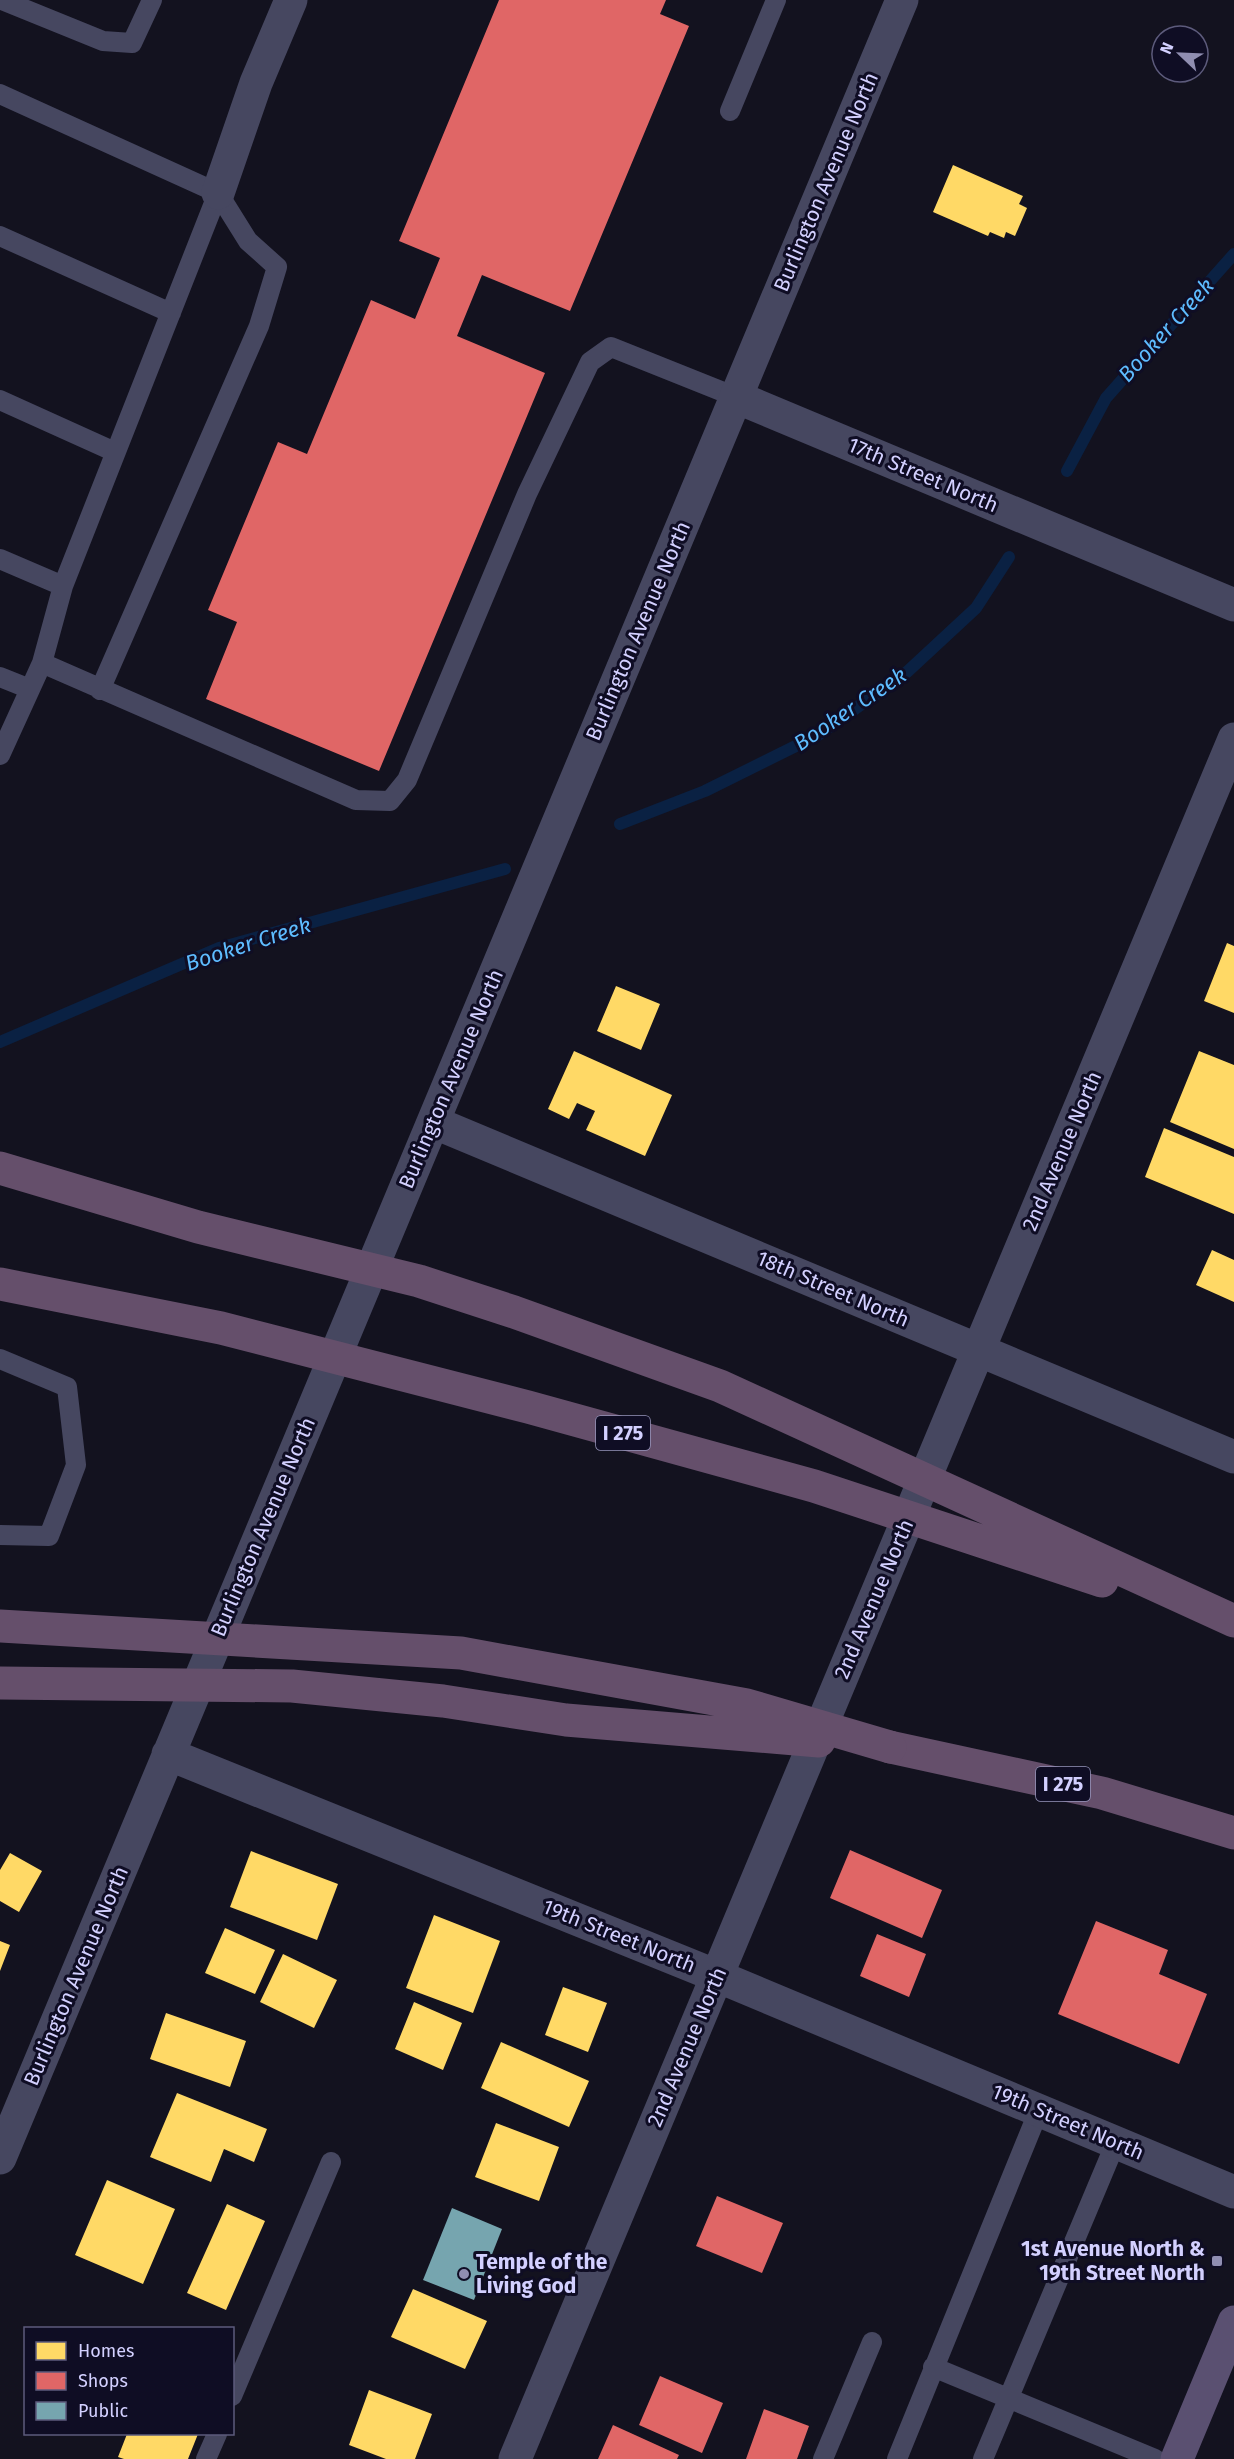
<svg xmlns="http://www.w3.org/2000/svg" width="1234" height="2459" viewBox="0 0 1234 2459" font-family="'Fira Sans',sans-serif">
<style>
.homes{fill:#ffd966}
.shops{fill:#e06666}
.public{fill:#76a5af}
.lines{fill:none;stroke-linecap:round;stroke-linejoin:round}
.stream{stroke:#0a2143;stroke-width:12}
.service{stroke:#464760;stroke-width:20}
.minor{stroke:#464760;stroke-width:33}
.primary{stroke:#5a5071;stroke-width:33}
.motorway{stroke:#654f6b;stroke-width:33}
.motorway-bridge{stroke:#654f6b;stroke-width:33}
.poi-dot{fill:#908eb1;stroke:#0f0d24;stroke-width:2}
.labels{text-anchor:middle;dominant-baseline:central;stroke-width:6;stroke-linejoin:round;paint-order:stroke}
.shield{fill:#0f0d24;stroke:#9896bd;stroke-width:1.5}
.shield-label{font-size:20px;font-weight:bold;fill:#d3d0ff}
.street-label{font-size:21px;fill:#d3d0ff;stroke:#0f0d24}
.poi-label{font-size:21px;font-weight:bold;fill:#d3d0ff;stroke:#0f0d24;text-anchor:end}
.water-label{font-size:22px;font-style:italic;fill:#5ebcff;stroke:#0f0d24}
</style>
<rect width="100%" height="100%" fill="#13121f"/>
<path class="homes" d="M953,165L1023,196L1019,204L1027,208L1015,236L1006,232L1004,238L990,232L988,236L933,212Z
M1227,943L1234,946V1013L1204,1001Z
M616,986L660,1004L641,1050L597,1031Z
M574,1051L672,1095L645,1156L586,1130L595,1111L577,1103L569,1119L548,1109Z
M1199,1051L1234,1065V1149L1170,1122Z
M1164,1128L1234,1157V1214L1145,1177Z
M1212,1250L1234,1260V1302L1196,1285Z
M251,1851L338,1884L317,1940L230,1907Z
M10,1853L42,1871L19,1912L0,1901V1870Z
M434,1915L500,1941L473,2013L406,1988Z
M225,1928L275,1950L255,1994L205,1973Z
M0,1941L10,1945L0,1971Z
M283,1954L337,1980L314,2028L260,2002Z
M563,1987L607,2003L588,2052L545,2035Z
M414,2002L462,2023L443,2070L395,2049Z
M166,2013L246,2041L230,2087L150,2059Z
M501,2042L589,2081L569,2127L481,2088Z
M177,2093L267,2129L254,2162L224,2149L211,2182L150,2157Z
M496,2123L559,2147L539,2201L475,2177Z
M107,2180L175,2209L143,2284L75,2255Z
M227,2204L265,2221L226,2310L187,2293Z
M413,2289L487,2321L465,2369L391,2337Z
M369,2390L432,2414L415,2459H386L349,2445Z
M127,2434H198L188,2459H124L118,2457Z"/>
<path class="shops" d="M499,0H666L660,14L689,26L570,311L482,275L457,336L545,373L379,771L206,699L237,622L208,610L278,442L307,454L371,300L415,319L440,258L399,241Z
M850,1850L942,1890L922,1938L830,1898Z
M1096,1921L1168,1950L1159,1974L1207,1994L1179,2064L1058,2014Z
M877,1934L926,1954L909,1997L860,1976Z
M717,2196L783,2223L762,2273L696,2246Z
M660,2376L723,2403L702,2453L639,2425Z
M764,2409L809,2426L797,2459H746Z
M613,2425L679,2455L677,2459H598Z"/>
<path class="public" d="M452,2208L502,2229L474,2300L423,2280Z"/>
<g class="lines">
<path class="stream" d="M1067,471L1106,398L1234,254
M620,824L705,791L818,735L907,672L976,608L1009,557
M0,1042L219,948L505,869"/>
<path class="service" d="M2,0L103,41L132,43L152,0
M0,94L218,193L248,241L277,267L259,326L100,690
M730,111L776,0
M218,193L63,586L42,663L356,800L390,801L407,780L527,494L590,362L611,347L736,397
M0,236L171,313
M0,400L115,452
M0,559L63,586
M0,677L30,689
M0,755L42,663
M0,1359L67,1387L76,1465L49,1536L0,1535
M933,2367L1155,2459
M232,2396L331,2162
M206,2459L217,2434
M823,2459L872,2342
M897,2459L1039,2110
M983,2459L1116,2142"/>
<path class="minor" d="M218,193L256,83L291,0
M736,397L1234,605
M433,1122L1234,1457
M168,1754L717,1976L1234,2192
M0,2158L902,0
M515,2459L1234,739"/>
<path class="primary" d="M1177,2459L1234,2322"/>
<path class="motorway" d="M890,1747L1102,1793L1234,1833"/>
<path class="motorway-bridge" d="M0,1168L198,1227L419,1281L514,1312L720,1386L1234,1621
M0,1284L221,1328L528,1407L814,1486L1102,1581
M0,1626L461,1653L747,1705L890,1747
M0,1683L292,1686L443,1701L566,1720L819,1741"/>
</g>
<g class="poi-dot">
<rect x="1211" y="2255" width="12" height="12" rx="3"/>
<circle cx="464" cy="2274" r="6"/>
</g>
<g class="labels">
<g class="shield">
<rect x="596" y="1416" width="54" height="34" rx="4.5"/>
<rect x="1036" y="1767" width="54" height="34" rx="4.5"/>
</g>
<g class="shield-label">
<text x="623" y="1433">I 275</text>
<text x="1063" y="1784">I 275</text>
</g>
<g class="street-label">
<text transform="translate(826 182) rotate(-67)">Burlington Avenue North</text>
<text transform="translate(923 475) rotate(23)">17th Street North</text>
<text transform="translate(638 631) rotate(-67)">Burlington Avenue North</text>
<text transform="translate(451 1079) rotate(-67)">Burlington Avenue North</text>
<text transform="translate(1062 1151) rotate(-67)">2nd Avenue North</text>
<text transform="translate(833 1289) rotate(23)">18th Street North</text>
<text transform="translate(263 1527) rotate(-67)">Burlington Avenue North</text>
<text transform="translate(874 1599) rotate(-67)">2nd Avenue North</text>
<text transform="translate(619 1936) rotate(22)">19th Street North</text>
<text transform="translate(76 1976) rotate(-67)">Burlington Avenue North</text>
<text transform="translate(687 2047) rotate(-67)">2nd Avenue North</text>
<text transform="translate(1068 2122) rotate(23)">19th Street North</text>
</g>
<g class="poi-label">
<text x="1205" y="2249">1st Avenue North &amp;<tspan x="1205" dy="24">19th Street North</tspan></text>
<text x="476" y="2262" text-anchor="start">Temple of the<tspan x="476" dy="24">Living God</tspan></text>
</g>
<g class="water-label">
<text transform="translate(1166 330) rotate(-48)">Booker Creek</text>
<text transform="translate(850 709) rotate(-34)">Booker Creek</text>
<text transform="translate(248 944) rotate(-18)">Booker Creek</text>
</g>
</g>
<rect x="24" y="2327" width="210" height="108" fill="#0f0d24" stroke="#5d5b7c" stroke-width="1.5"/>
<rect x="36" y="2342" width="30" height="18" fill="#ffd966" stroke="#5d5b7c" stroke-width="1.5"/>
<text x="78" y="2357" font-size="18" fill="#d3d0ff">Homes</text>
<rect x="36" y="2372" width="30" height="18" fill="#e06666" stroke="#5d5b7c" stroke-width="1.5"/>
<text x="78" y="2387" font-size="18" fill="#d3d0ff">Shops</text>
<rect x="36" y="2402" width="30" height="18" fill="#76a5af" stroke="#5d5b7c" stroke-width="1.5"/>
<text x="78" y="2417" font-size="18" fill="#d3d0ff">Public</text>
<g transform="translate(1180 54) rotate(293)"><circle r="28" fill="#0f0d24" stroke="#5d5b7c" stroke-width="1.5"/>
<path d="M0-4.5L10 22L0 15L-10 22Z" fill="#908eb1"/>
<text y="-9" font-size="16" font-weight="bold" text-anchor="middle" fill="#d3d0ff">N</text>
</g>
</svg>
